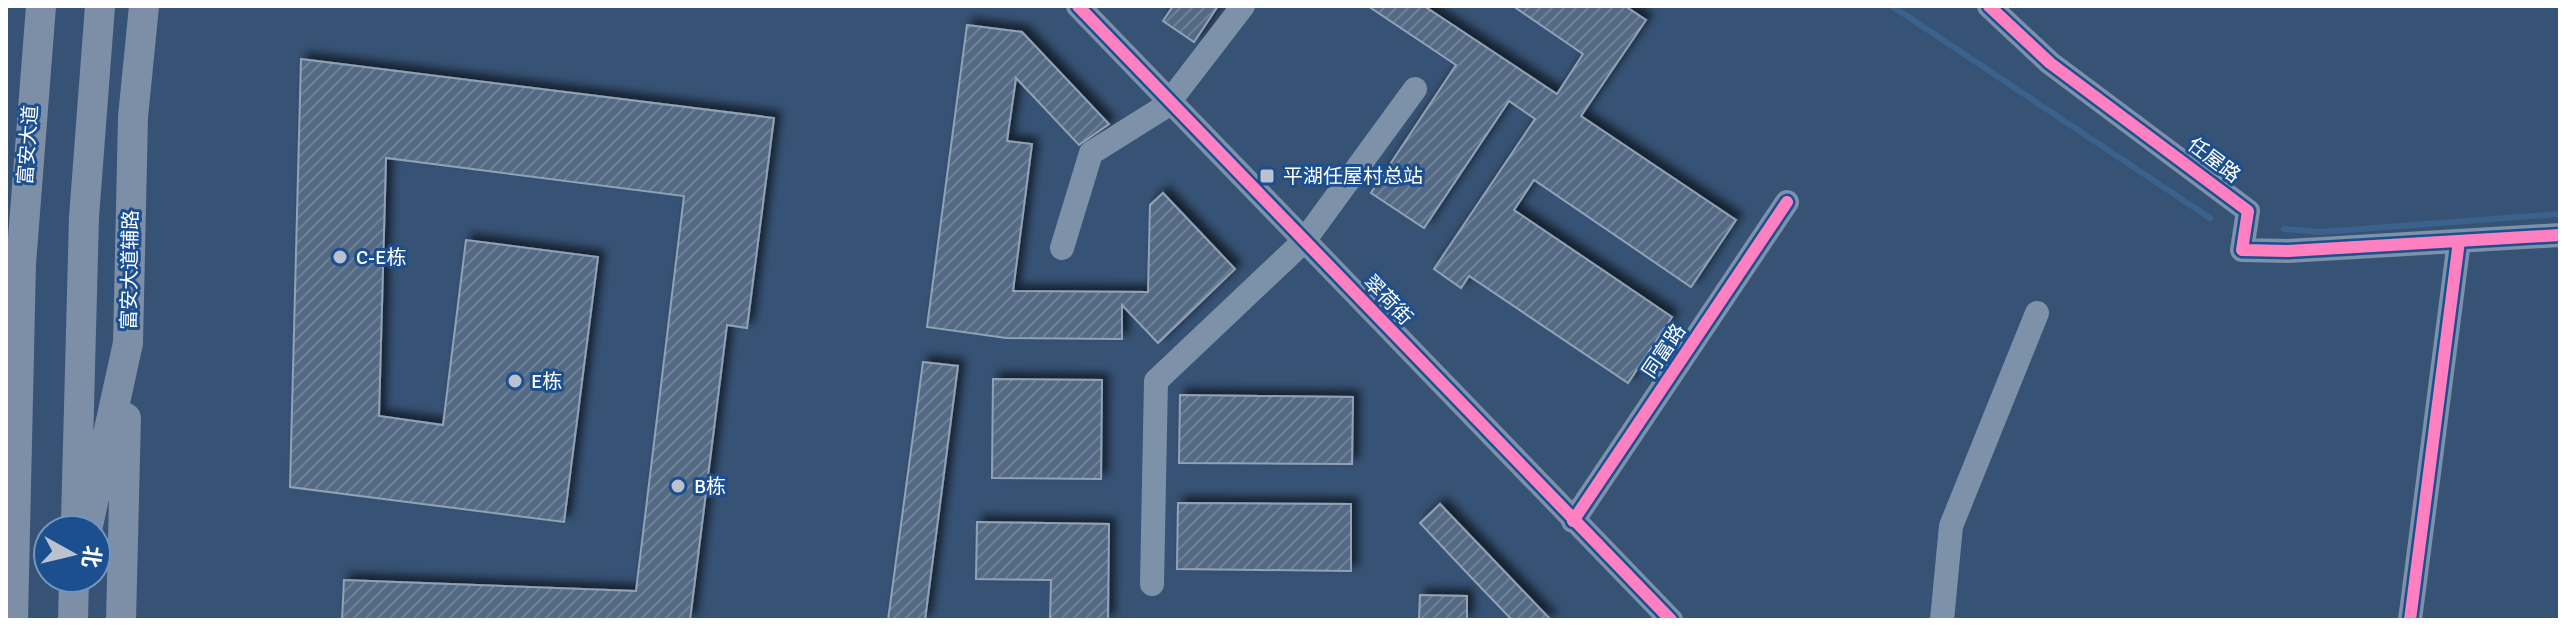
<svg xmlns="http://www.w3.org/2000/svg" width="2566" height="626" viewBox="0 0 2566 626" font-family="Signika,'Noto Sans SC',sans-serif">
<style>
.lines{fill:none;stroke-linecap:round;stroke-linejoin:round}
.stream{stroke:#3b618d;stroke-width:6}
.building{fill:url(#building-hatch);stroke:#92a2b6;stroke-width:2;filter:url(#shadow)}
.minor{stroke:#7d92a8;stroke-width:24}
.major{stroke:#7d8ea7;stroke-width:30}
.cycleway-casing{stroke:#1b4f8f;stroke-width:17}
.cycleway{stroke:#ff80c0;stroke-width:12}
.poi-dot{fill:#b9c2ce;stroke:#1b4f8f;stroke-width:3}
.labels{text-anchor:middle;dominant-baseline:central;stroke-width:6;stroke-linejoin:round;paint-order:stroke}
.street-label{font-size:20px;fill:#fff;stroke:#1b4f8f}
.poi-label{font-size:20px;fill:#fff;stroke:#1b4f8f;text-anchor:start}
</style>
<defs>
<pattern id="building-hatch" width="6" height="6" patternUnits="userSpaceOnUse" patternTransform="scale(2)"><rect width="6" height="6" fill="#526984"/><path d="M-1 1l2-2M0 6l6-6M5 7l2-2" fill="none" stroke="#6c8096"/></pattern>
<filter id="shadow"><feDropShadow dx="6" dy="-6" stdDeviation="4" flood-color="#0009"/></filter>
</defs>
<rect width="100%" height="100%" fill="#365274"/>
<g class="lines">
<path class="stream" d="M1892,6L2210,218
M2284,229L2321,232L2560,214"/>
</g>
<path class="building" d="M1173,6H1218L1194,42L1163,21Z
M1368,6H1424L1557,94L1583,54L1513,6H1625L1646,20L1581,116L1736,220L1691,287L1534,180L1514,210L1672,317L1628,383L1469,276L1461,288L1434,269L1535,119L1509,101L1424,228L1371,193L1456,65Z
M967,25L1022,32L1109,124L1079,145L1016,78L1007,141L1032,144L1013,291L1148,292L1150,205L1163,193L1235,269L1158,343L1122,305V339L1006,338L927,327Z
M301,59L774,118L747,328L727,325L690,620H342L344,580L636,591L684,196L386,158L379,416L443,425L466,240L598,257L564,522L290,487Z
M923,362L958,366L925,620H888Z
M993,379L1102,380L1101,479L992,478Z
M1180,395L1353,397L1352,464L1179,463Z
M1178,503L1351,504V571L1177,569Z
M1440,504L1551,620H1512L1468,574L1420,523Z
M977,522L1109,524L1108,620H1050L1051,580L976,579Z
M1420,595L1467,596V620H1419Z"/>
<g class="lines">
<path class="minor" d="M1078,6L1671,620
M1989,6L2050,63L2248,211L2242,250L2288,251L2560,235
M1062,248L1091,153L1166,106L1243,6
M1573,521L1787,202
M1152,584L1156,381L1304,241L1415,89
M1942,620L1951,526L2037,313
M2410,620L2459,241"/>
<path class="major" d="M76,520L84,217L100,6
M87,530L128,343L133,117L144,6
M13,620L21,264L41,6
M73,620L74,578
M121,620L126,418"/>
<g class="cycleway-casing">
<path id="cycleway" d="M1078,6L1671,620
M1989,6L2050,63L2248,211L2242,250L2288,251L2560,235
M1573,521L1787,202
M2410,620L2459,241"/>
</g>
<use href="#cycleway" class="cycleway"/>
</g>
<g class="poi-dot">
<rect x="1259" y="168" width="16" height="16" rx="4"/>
<circle cx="340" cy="257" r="8"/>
<circle cx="515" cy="381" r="8"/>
<circle cx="678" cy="486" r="8"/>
</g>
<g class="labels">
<g class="street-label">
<text transform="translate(28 145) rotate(-86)">富安大道</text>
<text transform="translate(2214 160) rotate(37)">任屋路</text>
<text transform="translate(130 270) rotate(-89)">富安大道辅路</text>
<text transform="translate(1388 300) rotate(46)">翠荷街</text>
<text transform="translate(1664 351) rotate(-56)">同富路</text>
</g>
<g class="poi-label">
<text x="1283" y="176">平湖任屋村总站</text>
<text x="356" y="257">C-E栋</text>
<text x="531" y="381">E栋</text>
<text x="694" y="486">B栋</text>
</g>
</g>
<rect width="2566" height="626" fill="none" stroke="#ffffff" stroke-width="16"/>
<g transform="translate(72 554) rotate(98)"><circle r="38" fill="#1b4f8f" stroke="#7695bc" stroke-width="2"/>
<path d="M0-6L14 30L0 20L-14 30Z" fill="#b9c2ce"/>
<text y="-12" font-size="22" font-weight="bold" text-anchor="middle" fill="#ffffff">北</text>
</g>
</svg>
